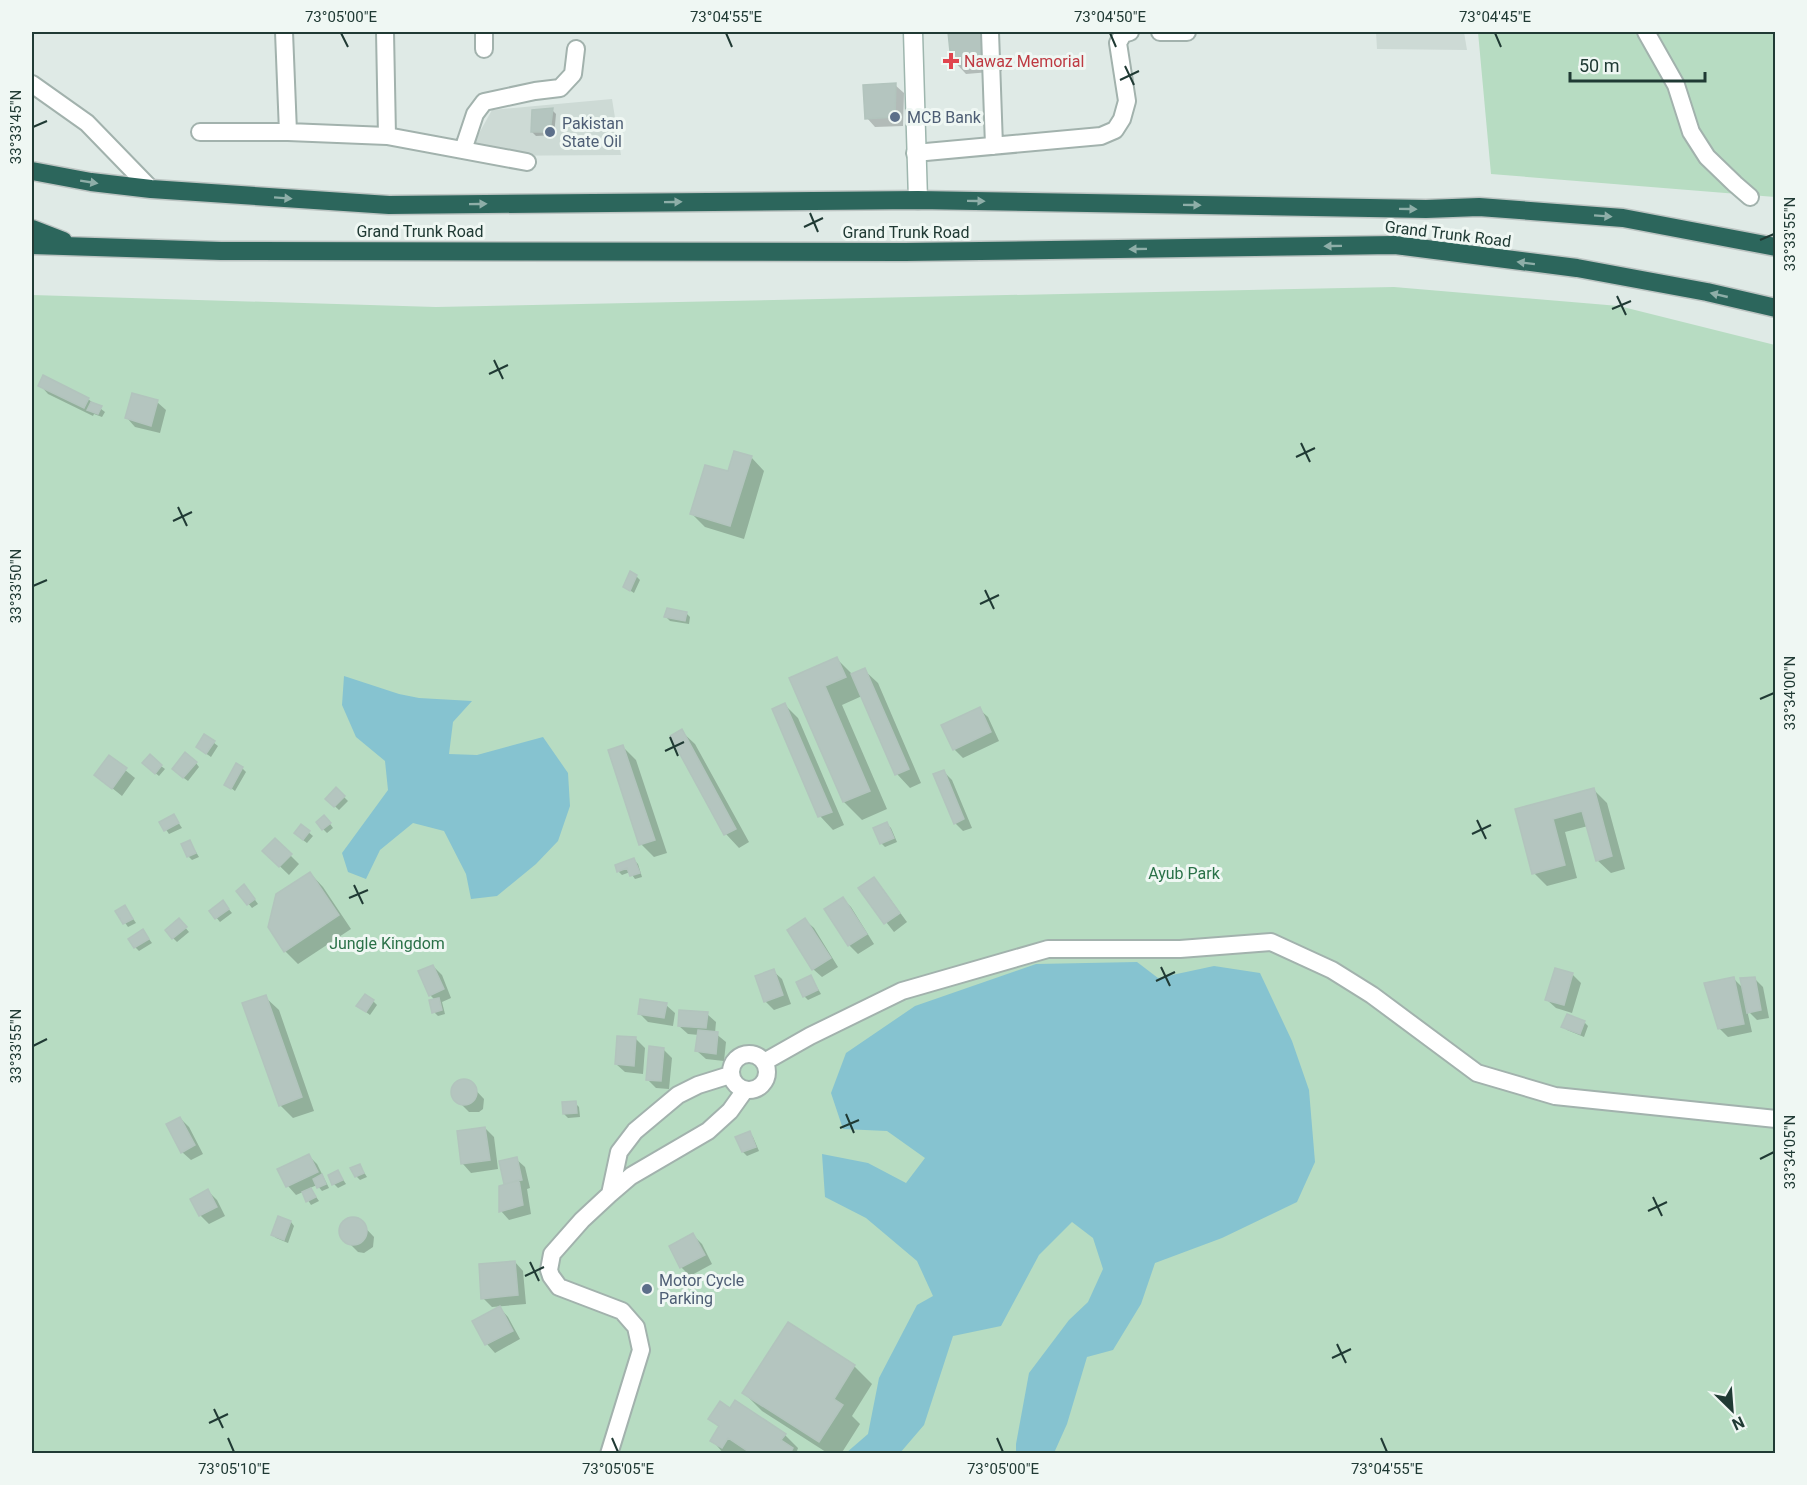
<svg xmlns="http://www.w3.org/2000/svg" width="1807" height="1485" viewBox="0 0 1807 1485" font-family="Roboto,sans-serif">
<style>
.built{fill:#cddad5}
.green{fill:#b7dcc2}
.water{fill:#86c3d0}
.shadow{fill:#0003}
.building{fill:#b4c5bf;stroke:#b2c4bd;stroke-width:1.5}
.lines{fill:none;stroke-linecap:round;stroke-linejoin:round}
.street-casing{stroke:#a2b2ad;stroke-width:20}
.secondary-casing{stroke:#9eb6ae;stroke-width:21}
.highway-casing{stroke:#bcc4c2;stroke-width:21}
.street{stroke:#fff;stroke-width:16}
.secondary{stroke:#fff;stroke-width:18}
.highway{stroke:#2c665c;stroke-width:18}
.oneway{fill:#8eaea8}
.ticks{fill:none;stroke:#203a34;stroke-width:2}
.health-dot{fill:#e0444e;stroke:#eff7f3;stroke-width:2}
.service-dot{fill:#5c6f8a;stroke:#eff7f3;stroke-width:2}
.labels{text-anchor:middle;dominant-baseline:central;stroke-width:6;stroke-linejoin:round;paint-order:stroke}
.health-label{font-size:16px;fill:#be3a42;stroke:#eff7f3;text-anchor:start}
.service-label{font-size:16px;fill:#4e5e75;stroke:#eff7f3;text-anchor:start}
.street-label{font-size:16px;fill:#203a34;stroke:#eff7f3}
.park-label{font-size:16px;fill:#2a7148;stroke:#eff7f3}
.neatline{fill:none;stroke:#203a34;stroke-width:2}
.ticks-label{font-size:15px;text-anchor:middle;fill:#203a34}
</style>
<rect width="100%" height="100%" fill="#dfeae6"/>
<path class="built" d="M1376,32H1464L1467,50L1377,49Z
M612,99L621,155L485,156L473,144L492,110Z"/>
<path class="green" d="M1478,32H1775V197L1491,174Z
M1394,287L1619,306L1775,345V1453L32,1454V295L436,307Z"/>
<path class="water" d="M344,676L399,694L419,698L472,701L453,722L449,754L477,755L543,737L568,773L570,806L558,841L536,864L497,896L471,899L466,874L444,831L413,823L380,850L366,879L348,872L342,853L388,790L385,761L356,737L342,705Z
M1137,962L1158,978L1214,966L1260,973L1292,1041L1309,1090L1315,1162L1297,1202L1222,1238L1155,1263L1141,1304L1113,1350L1087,1357L1067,1424L1054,1453H1016V1444L1029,1373L1069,1320L1088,1302L1103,1269L1093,1238L1072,1222L1039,1255L1001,1326L953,1336L924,1425L900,1453H846L868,1434L879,1378L917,1305L933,1296L917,1261L866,1218L825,1197L822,1154L868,1163L906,1183L925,1158L887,1131L843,1129L831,1093L846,1053L915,1006L1036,964Z"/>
<path class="shadow" d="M949,32H998L1002,71L966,74L953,60Z
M895,85L904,93L903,126L875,127L867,118Z
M552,110L556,114L554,135L536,136L532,132Z
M40,385L88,399L105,412L102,417L94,414L93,416L48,394Z
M157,402L166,410L160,433L135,427L127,418Z
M751,457L764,471L744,539L705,527L692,514L729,473Z
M636,576L640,580L634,593L625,587Z
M686,613L690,617L689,624L670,621L666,617Z
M837,659L853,675L864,670L878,683L921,783L910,788L897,774L862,696L842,705L887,809L862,820L844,802L791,679Z
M785,705L798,718L844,825L833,830L820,816Z
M979,709L988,717L999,741L963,758L954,749Z
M681,731L695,744L749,842L739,848L726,834L672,736Z
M205,736L218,746L211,757L201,750Z
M623,747L636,760L667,853L654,857L641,844Z
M109,757L135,778L122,796L96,775Z
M196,763L199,767L188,781L177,773Z
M161,766L165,769L159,776L148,767Z
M242,768L246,772L235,791L226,784Z
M944,772L952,780L972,828L963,831L955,823Z
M336,789L348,801L339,810L327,799Z
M1593,789L1607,803L1625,869L1611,873L1597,860L1588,826L1565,832L1577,878L1547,886L1534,873L1517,810Z
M174,816L182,828L169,834L161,822Z
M328,821L333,828L327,833L323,829Z
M887,824L891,828L897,842L885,847L881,843Z
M301,826L313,836L307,843L299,837Z
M275,840L299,864L289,875L264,851Z
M190,842L199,857L192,860L188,856Z
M634,860L638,864L642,877L635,879L630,872L622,875L618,871Z
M310,873L323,887L351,929L298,964L285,951Z
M874,879L882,888L907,922L894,932L860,889Z
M248,890L258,904L252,908L238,891Z
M843,899L851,907L874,944L858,954L849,945Z
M226,906L232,913L220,922L211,911Z
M125,907L136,923L128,927L117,911Z
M179,920L189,932L177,942L173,938Z
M805,920L814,928L838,967L822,977L813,969Z
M146,935L152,943L139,951L135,947Z
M433,966L442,975L451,998L442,1002L445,1014L438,1016L434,1012L435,1000L430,995Z
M773,971L782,979L791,1004L774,1010L765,1001Z
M1572,974L1581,983L1572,1013L1556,1008L1547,1000Z
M811,977L821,994L808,1000L804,996Z
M1733,978L1744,989L1754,978L1763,987L1769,1018L1757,1020L1747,1010L1752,1032L1728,1037L1719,1028Z
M265,997L279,1010L314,1111L293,1118L280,1105Z
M373,1001L377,1005L370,1015L362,1009Z
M666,1005L675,1013L673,1026L648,1022L640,1014Z
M707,1014L716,1022L715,1033L726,1042L724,1061L706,1059L697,1051L699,1035L688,1034L679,1026Z
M1584,1022L1588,1026L1584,1037L1567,1030L1563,1026Z
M636,1039L645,1048L643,1074L625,1072L616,1064Z
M663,1049L672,1058L669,1089L656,1088L647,1079Z
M468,1082L484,1099L483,1109L479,1112H469L453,1096L455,1086L458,1083Z
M575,1103L579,1107L580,1117L568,1118L564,1114Z
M180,1118L189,1127L203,1154L191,1160L182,1152Z
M485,1128L494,1137L498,1169L471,1173L463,1164L458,1132Z
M750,1133L753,1137L759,1151L747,1156L743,1152Z
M308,1155L317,1164L329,1188L322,1191L317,1185L310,1188L319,1201L311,1205L303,1192L296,1195L288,1186L279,1169Z
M516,1159L525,1167L530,1188L527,1189L531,1214L509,1220L501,1211L506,1185L501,1162Z
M360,1166L367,1177L360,1180L356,1176Z
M338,1172L346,1184L338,1188L334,1184Z
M208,1191L217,1200L225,1216L209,1224L200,1215L192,1199Z
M279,1218L291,1222L294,1226L288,1243L276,1238L272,1234Z
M357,1219L374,1237L373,1247L364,1253L358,1252L341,1235L342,1224L346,1220Z
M693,1235L702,1244L712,1264L690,1276L681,1267L671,1247Z
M515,1262L523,1271L526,1304L492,1307L483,1298Z
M500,1308L508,1317L520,1339L495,1353L487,1344L474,1322Z
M854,1366L872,1384L852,1416L860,1424L841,1454H829L762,1411L744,1393Z
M710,1419L785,1435L798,1448L796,1454H747L742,1451L740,1454H724L712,1440L720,1428Z"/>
<path class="building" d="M948,32H987L989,58L951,61Z
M896,83L895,117L865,119L863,85Z
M553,108L550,132H531L532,110Z
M43,375L89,398L84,408L38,386Z
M132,393L158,400L151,426L125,418Z
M91,402L102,406L98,414L87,410Z
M734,451L752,456L730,526L690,514L705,465L728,471Z
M630,571L637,575L630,591L623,587Z
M667,608L687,612L685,621L664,617Z
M837,657L846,677L825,686L870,791L843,802L789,678Z
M865,668L909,769L895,775L851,674Z
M785,703L832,812L818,817L772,709Z
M980,707L991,732L953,750L941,725Z
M682,729L736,829L724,835L670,736Z
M204,734L215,741L206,754L196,747Z
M623,745L655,840L639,845L608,750Z
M185,752L197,762L183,778L172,769Z
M150,754L162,765L155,774L142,763Z
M109,755L127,768L112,789L94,775Z
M236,763L243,767L231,789L224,785Z
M944,770L964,819L954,824L933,774Z
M336,787L345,796L334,807L325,799Z
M1594,788L1612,856L1596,861L1582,811L1553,819L1565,865L1532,874L1515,809Z
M174,814L179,823L164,831L159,822Z
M324,815L331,823L322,830L316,822Z
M887,822L894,838L880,844L873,828Z
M301,824L310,831L303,840L294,833Z
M275,838L292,854L279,867L262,851Z
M190,840L196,853L187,857L181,844Z
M634,858L640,873L630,876L627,868L617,872L615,865Z
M310,872L339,915L284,952L268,927L276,894Z
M874,877L900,913L884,924L858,888Z
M244,884L255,899L247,905L236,891Z
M843,897L867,934L848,946L824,909Z
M223,900L229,909L215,919L209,911Z
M125,905L133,919L123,924L115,911Z
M179,918L187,927L172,939L165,930Z
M805,918L831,958L812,970L787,930Z
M143,929L149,939L134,948L128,939Z
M433,965L444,989L429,996L418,971Z
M1555,968L1573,973L1564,1005L1545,1000Z
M774,969L783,995L764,1002L755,976Z
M811,975L818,990L803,997L796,982Z
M1734,977L1744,1024L1718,1029L1704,983Z
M1755,977L1761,1010L1747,1013L1740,978Z
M365,994L374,1000L366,1012L356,1006Z
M266,995L302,1097L279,1106L242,1003Z
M439,998L442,1010L432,1013L429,1000Z
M640,999L667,1003L664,1018L638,1014Z
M679,1010L708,1012L706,1028L678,1026Z
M1567,1014L1585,1021L1580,1034L1561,1027Z
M698,1030L718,1032L716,1054L695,1051Z
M617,1036L636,1037L634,1066L615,1064Z
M649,1046L664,1048L661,1081L646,1080Z
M451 1092a13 13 0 1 1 26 0a13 13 0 1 1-26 0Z
M576,1101L577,1113L563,1114L562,1102Z
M180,1117L195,1145L181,1153L166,1124Z
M485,1127L490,1160L461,1164L457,1131Z
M750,1131L756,1147L742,1152L735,1137Z
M309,1154L318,1172L286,1187L277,1169Z
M517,1157L522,1180L504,1184L499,1161Z
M360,1164L364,1173L355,1177L350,1168Z
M338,1170L343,1180L332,1185L328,1175Z
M322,1174L326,1184L317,1188L313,1179Z
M519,1180L523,1205L499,1212V1186Z
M311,1188L316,1197L306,1202L302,1192Z
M208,1189L217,1207L199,1216L190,1199Z
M278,1216L291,1221L284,1240L271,1235Z
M339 1231a14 14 0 1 1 28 0a14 14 0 1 1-28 0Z
M693,1233L705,1255L680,1268L669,1246Z
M515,1261L518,1295L481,1299L479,1264Z
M500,1306L513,1331L485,1345L472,1321Z
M788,1322L855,1365L834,1399L843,1405L819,1442L742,1393Z
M735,1400L786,1434L781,1440L793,1448L790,1454H752L728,1438L722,1448L710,1441L719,1426L708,1419L720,1401L730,1408Z"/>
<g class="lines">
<g class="street-casing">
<path id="street" d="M284,32L288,132
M385,32L387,136L527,162
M990,32L994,146
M1160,32H1187
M1646,32L1676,85L1691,132L1707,157L1735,184L1750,197
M484,49V32
M32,84L87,123L151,189
M200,132H288L387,136
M463,150L475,114L484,102L535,91L560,88L573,74L576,49
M915,153L1101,136L1115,130L1122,119L1127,101L1118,43L1123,34L1130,32
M731 1072a18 18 0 1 1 36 0a18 18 0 1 1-36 0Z
M764,1062L810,1036L902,991L1048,949H1180L1271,942L1332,970L1372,995L1477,1073L1555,1096L1776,1119
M610,1194L619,1152L635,1131L678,1095L698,1085L730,1075
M609,1454L641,1350L636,1327L622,1311L559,1287L551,1276L549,1270L552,1254L582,1220L610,1194L631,1176L708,1131L730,1111L745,1090"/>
</g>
<g class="secondary-casing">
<path id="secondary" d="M913,32L918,200"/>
</g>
<g class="highway-casing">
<path id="highway" d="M32,171L91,182L151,189L389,205L918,200L1426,209L1479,207L1623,218L1776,247
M32,229L63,241
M32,245L221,251L905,252L1395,245L1577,268L1707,292L1776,308"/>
</g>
<use href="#street" class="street"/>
<use href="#secondary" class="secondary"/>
<use href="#highway" class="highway"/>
</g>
<defs><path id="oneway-solid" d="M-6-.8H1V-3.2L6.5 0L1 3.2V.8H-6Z" transform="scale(1.5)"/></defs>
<g class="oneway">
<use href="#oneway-solid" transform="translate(89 182) rotate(9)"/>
<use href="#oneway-solid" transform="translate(283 198) rotate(4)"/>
<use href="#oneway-solid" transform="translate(976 201) rotate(1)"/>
<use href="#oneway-solid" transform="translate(673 202) rotate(-1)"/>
<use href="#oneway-solid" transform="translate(478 204) rotate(-1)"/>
<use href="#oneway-solid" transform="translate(1192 205) rotate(1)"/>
<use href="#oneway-solid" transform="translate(1408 209) rotate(1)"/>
<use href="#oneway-solid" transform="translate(1603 216) rotate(4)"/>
<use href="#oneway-solid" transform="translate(1333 246) rotate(179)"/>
<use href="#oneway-solid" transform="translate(1138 249) rotate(179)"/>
<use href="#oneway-solid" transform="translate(1526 263) rotate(-173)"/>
<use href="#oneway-solid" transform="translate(1719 295) rotate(-167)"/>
</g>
<path class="ticks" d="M341,33L348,47M726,33L732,47M1110,33L1116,47M1495,33L1501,47M1125,66L1134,85M1120,80L1139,71M33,127L47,121M810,213L818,232M804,227L823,218M1760,240L1774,234M1617,296L1626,315M1612,309L1631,301M494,360L503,379M489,374L508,365M1301,443L1310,462M1296,457L1315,448M178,507L187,526M173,521L192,512M33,586L47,580M985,590L994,609M980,604L999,595M1760,699L1774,693M670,737L678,756M665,751L684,742M1477,820L1486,839M1472,834L1491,825M354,885L363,904M349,898L368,890M1161,967L1170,986M1156,981L1175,972M33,1046L47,1039M846,1114L854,1133M840,1128L859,1120M1760,1159L1774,1152M1653,1197L1662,1216M1648,1211L1667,1202M530,1262L539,1281M525,1276L544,1267M1337,1344L1346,1363M1332,1358L1351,1349M214,1409L223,1428M209,1423L228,1414M228,1438L234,1452M612,1438L618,1452M997,1438L1003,1452M1381,1438L1387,1452"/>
<path class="health-dot" d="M948 52h6v6h6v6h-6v6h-6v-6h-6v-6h6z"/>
<g class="service-dot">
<circle cx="895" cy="117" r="6"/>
<circle cx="550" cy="132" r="6"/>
<circle cx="647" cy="1289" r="6"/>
</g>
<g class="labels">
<g class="health-label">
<text x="964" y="61">Nawaz Memorial</text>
</g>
<g class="service-label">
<text x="907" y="117">MCB Bank</text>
<text x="562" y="123">Pakistan<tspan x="562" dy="18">State Oil</tspan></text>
<text x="659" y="1280">Motor Cycle<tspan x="659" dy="18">Parking</tspan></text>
</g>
<g class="street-label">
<text x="420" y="231">Grand Trunk Road</text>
<text x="906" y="232">Grand Trunk Road</text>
<text transform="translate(1448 234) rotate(7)">Grand Trunk Road</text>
</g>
<g class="park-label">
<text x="1184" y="873">Ayub Park</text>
<text x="387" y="943">Jungle Kingdom</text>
</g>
</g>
<rect width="1807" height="1485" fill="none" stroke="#eff7f3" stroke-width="66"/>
<g transform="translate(1732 1410) rotate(155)" stroke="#eff7f3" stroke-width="4.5" paint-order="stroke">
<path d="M0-4.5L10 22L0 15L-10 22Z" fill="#203a34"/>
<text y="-9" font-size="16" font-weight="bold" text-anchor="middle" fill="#203a34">N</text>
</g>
<path d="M1570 72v9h135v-9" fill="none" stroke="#203a34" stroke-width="3"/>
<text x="1579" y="72" font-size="18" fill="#203a34" stroke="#eff7f3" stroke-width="4.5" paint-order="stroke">50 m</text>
<rect x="33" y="33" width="1741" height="1419" class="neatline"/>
<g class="ticks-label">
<text x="341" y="22">73°05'00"E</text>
<text x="726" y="22">73°04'55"E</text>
<text x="1110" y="22">73°04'50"E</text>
<text x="1495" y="22">73°04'45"E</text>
<text transform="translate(16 127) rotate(-90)" y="5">33°33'45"N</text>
<text transform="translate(1790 234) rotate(-90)" y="5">33°33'55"N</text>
<text transform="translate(16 586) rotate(-90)" y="5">33°33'50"N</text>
<text transform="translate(1790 693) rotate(-90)" y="5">33°34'00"N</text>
<text transform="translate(16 1046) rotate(-90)" y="5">33°33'55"N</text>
<text transform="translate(1790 1152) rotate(-90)" y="5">33°34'05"N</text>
<text x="234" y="1474">73°05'10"E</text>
<text x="618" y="1474">73°05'05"E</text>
<text x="1003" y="1474">73°05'00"E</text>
<text x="1387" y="1474">73°04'55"E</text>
</g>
</svg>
